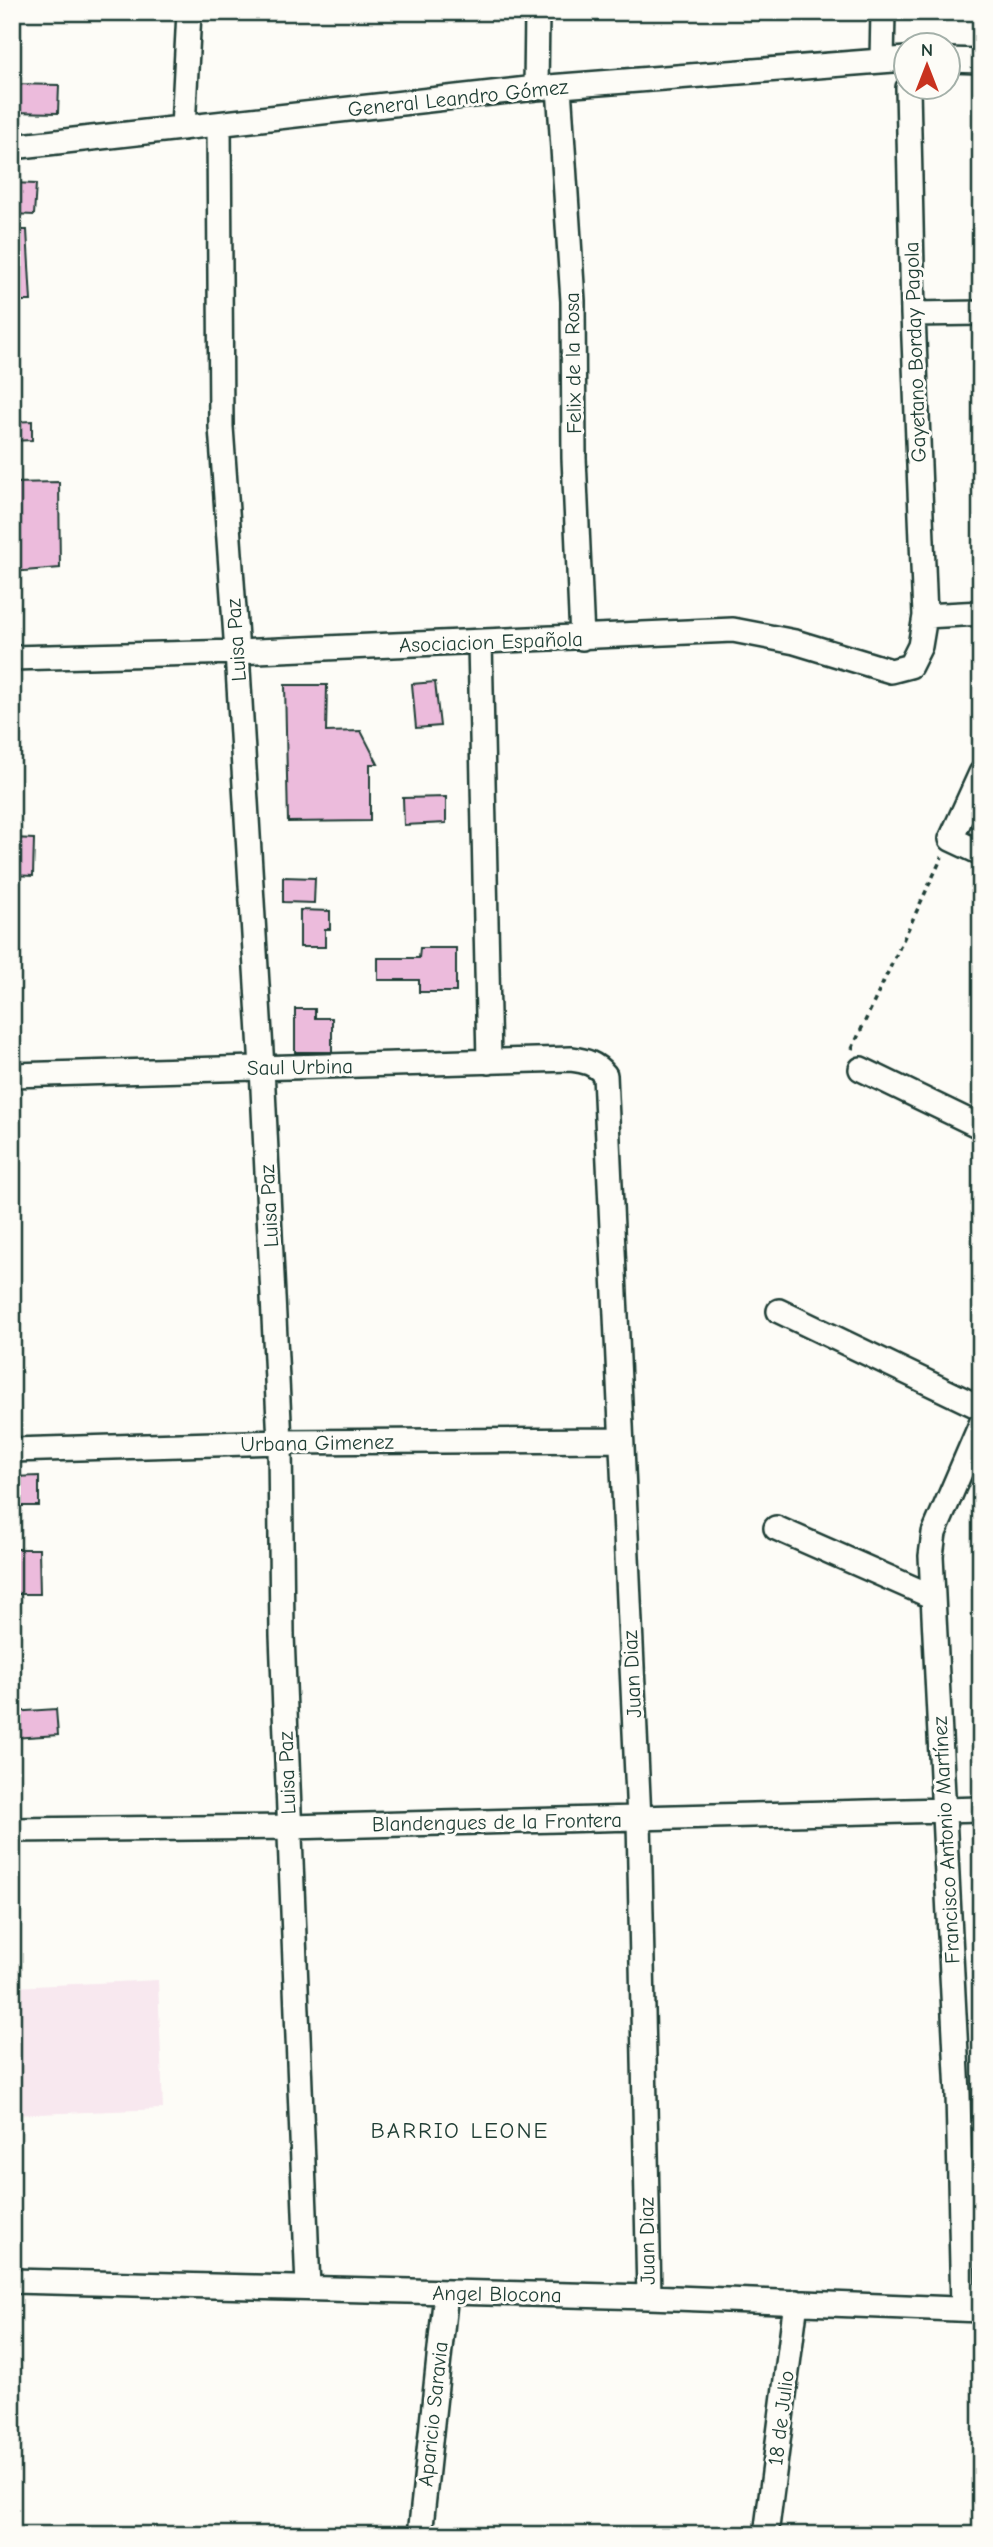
<svg xmlns="http://www.w3.org/2000/svg" width="993" height="2547" viewBox="0 0 993 2547" font-family="'Comic Neue',sans-serif">
<style>
.built{fill:#f8e8ef}
.building{fill:#ecbbdc;stroke:#1f3d34;stroke-width:2}
.lines{fill:none;stroke-linecap:round;stroke-linejoin:round}
.minor-casing{stroke:#1f3d34;stroke-width:28}
.path{stroke:#1f3d34;stroke-width:3.5;stroke-dasharray:5 5;stroke-linecap:butt}
.minor{stroke:#fdfcf7;stroke-width:23}
.labels{text-anchor:middle;dominant-baseline:central;stroke-width:6;stroke-linejoin:round;paint-order:stroke}
.street-label{font-size:21px;fill:#1f3d34;stroke:#fdfcf7}
.neighbourhood-label{font-size:23px;letter-spacing:2px;fill:#1f3d34;stroke:#fdfcf7}
</style>
<rect width="100%" height="100%" fill="#fdfcf7"/>
<filter id="ink" filterUnits="userSpaceOnUse"><feTurbulence type="fractalNoise" baseFrequency=".0143" numOctaves="2"/><feDisplacementMap in="SourceGraphic" scale="14" xChannelSelector="R" yChannelSelector="G"/><feConvolveMatrix kernelMatrix="1 2 1 2 8 2 1 2 1" color-interpolation-filters="sRGB"/></filter>
<g filter="url(#ink)">
<path class="built" d="M158,1980L163,2109L12,2115V1987Z"/>
<path class="building" d="M12,84L59,85L58,113L12,112Z
M12,183L36,184L34,215L12,214Z
M12,230H27L31,301H12Z
M32,421V440L12,441V422Z
M59,482L60,568L12,572V483Z
M435,682L440,726L416,728L412,684Z
M285,685H327L326,732L361,731L378,764H370V821L288,822Z
M446,797V823L404,825L403,798Z
M12,838L34,839L33,876L12,875Z
M283,877L315,878L314,903L283,902Z
M300,910L330,911V929H325V947H300Z
M420,948H456V992H419V980H378V958H419Z
M295,1009H315V1018H332V1052H295Z
M39,1476V1506H12V1477Z
M12,1549H39L40,1594H12Z
M56,1709L58,1735L12,1738V1712Z"/>
<g class="lines">
<g class="minor-casing">
<path id="minor" d="M882,60L883,12
M948,60L981,61
M559,87L573,301L574,458L582,638
M536,88L537,12
M219,124L221,427L237,652L262,1068L280,1442L282,1635L308,2288
M183,128L189,12
M12,147L536,88L906,59
M913,314L981,313
M925,616L981,613
M480,642L489,1062
M12,658L237,652L733,630L795,642L891,671L910,666L920,646L925,616L913,314L908,88
M981,773L951,839L981,853
M861,1069L981,1127
M12,1075L571,1059C586,1061 595,1063 605,1075L639,1819L649,2297
M779,1311L981,1408
M12,1450L280,1442L621,1440
M776,1528L933,1597
M12,1830L290,1827L981,1809
M12,2281L649,2297L981,2310
M963,2309L958,2094L931,1556L934,1533L981,1424
M420,2535L446,2293
M766,2535L796,2302"/>
</g>
<path class="path" d="M852,1049L942,857"/>
<use href="#minor" class="minor"/>
</g>
</g>
<g class="labels">
<g class="street-label">
<text transform="translate(458 98) rotate(-6)">General Leandro Gómez</text>
<text transform="translate(915 352) rotate(-92)">Gayetano Borday Pagola</text>
<text transform="translate(573 363) rotate(-91)">Felix de la Rosa</text>
<text transform="translate(236 640) rotate(-94)">Luisa Paz</text>
<text transform="translate(491 642) rotate(-2)">Asociacion Española</text>
<text transform="translate(300 1067) rotate(-1)">Saul Urbina</text>
<text transform="translate(269 1206) rotate(-93)">Luisa Paz</text>
<text transform="translate(317 1443) rotate(-1)">Urbana Gimenez</text>
<text transform="translate(632 1674) rotate(-93)">Juan Diaz</text>
<text transform="translate(287 1773) rotate(-92)">Luisa Paz</text>
<text transform="translate(497 1822) rotate(-1)">Blandengues de la Frontera</text>
<text transform="translate(946 1840) rotate(-93)">Francisco Antonio Martínez</text>
<text transform="translate(647 2241) rotate(-91)">Juan Diaz</text>
<text transform="translate(497 2294) rotate(1)">Angel Blocona</text>
<text transform="translate(433 2414) rotate(-84)">Aparicio Saravia</text>
<text transform="translate(781 2418) rotate(-83)">18 de Julio</text>
</g>
<g class="neighbourhood-label">
<text x="460" y="2130">BARRIO LEONE</text>
</g>
</g>
<rect width="993" height="2547" fill="none" stroke="#fdfcf7" stroke-width="42"/>
<rect x="21" y="21" width="951" height="2505" fill="none" stroke="#1f3d34" stroke-width="2.5" filter="url(#ink)"/>
<g transform="translate(927 66)"><circle r="33" fill="#fdfcf7" stroke="#a4b0a9" stroke-width="2"/>
<path d="M0-5L12 26L0 18L-12 26Z" fill="#c8321e"/>
<text y="-10" font-size="19" font-weight="bold" text-anchor="middle" fill="#1f3d34">N</text>
</g>
</svg>
